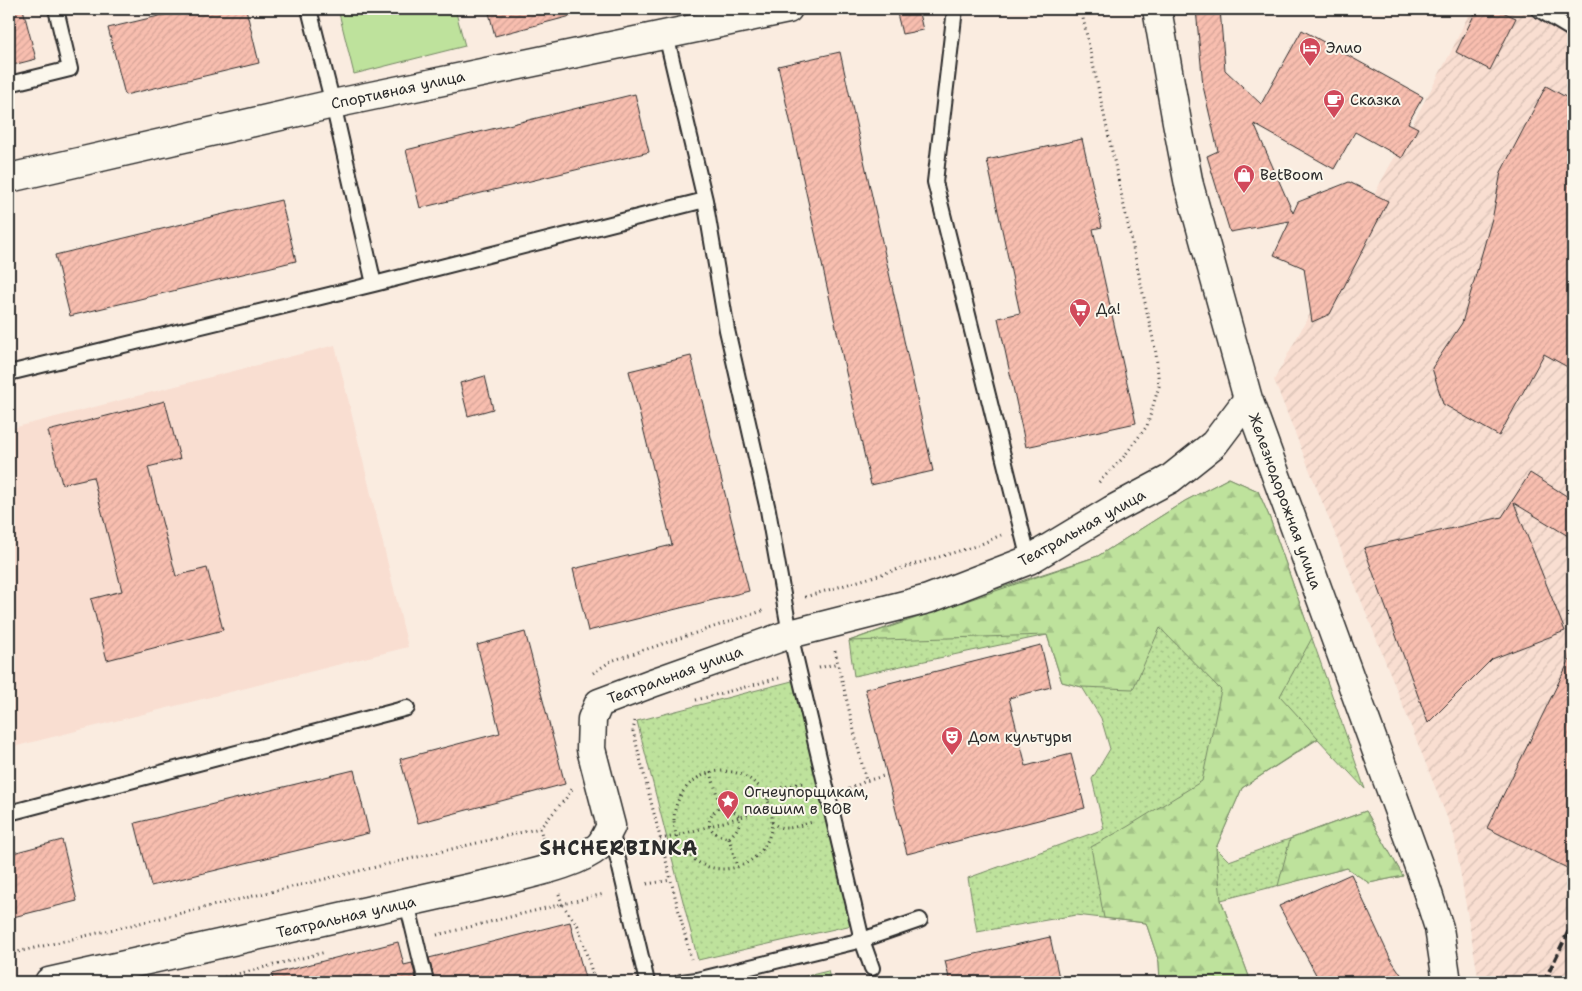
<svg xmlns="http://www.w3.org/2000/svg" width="1582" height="991" viewBox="0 0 1582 991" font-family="'Shantell Sans',sans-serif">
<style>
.built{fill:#f9ded1}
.industrial{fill:url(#industrial-furrows)}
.grass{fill:url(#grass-dots);stroke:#748664}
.forest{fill:url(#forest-firs);stroke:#748664}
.garden{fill:#bee29c;stroke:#748664}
.building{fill:url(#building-hatch);stroke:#2b2b2b}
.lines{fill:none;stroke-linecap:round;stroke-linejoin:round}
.lane-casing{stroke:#2b2b2b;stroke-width:18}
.street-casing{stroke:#2b2b2b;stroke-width:31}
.secondary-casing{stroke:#2b2b2b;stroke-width:31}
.path{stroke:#2b2b2b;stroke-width:3;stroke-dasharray:1 4;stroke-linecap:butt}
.lane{stroke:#fbf7ec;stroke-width:14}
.street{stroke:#fbf7ec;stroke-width:28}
.secondary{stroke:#fbf7ec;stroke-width:28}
.rail{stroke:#2b2b2b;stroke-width:4;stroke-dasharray:8 4;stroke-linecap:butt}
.labels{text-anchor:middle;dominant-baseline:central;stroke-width:4;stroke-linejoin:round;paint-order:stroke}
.poi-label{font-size:15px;fill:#2b2b2b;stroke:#fbf7ec;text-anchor:start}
.street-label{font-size:15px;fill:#2b2b2b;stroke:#fbf7ec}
.district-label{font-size:20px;font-weight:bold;letter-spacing:1px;fill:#2b2b2b;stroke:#fbf7ec}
</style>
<defs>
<pattern id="industrial-furrows" width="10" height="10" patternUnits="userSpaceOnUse" patternTransform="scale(1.25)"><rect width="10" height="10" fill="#f9ded1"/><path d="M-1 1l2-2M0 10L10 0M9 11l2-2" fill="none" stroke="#d6bfb4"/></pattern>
<pattern id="grass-dots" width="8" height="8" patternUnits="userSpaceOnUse" patternTransform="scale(1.25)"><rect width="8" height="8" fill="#bee29c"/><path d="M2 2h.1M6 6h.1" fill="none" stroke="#a3c287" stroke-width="1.8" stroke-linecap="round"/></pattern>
<pattern id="forest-firs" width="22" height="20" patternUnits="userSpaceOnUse" patternTransform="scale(1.25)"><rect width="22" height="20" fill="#bee29c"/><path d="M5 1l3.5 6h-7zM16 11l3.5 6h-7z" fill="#a3c287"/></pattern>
<pattern id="building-hatch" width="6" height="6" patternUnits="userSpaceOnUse" patternTransform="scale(1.25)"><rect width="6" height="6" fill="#f8beaf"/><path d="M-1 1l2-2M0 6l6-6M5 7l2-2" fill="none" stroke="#d5a397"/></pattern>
</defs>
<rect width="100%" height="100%" fill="#faece0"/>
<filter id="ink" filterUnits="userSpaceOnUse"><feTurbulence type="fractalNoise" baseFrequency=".02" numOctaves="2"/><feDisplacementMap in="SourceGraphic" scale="10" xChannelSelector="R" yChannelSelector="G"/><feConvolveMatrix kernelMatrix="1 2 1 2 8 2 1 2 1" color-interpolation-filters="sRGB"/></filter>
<g filter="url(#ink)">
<path class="built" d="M335,345L408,647L9,748V429Z"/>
<path class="industrial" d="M1471,9H1573V982H1479L1454,835L1274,380L1450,54Z"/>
<path class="grass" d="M1229,478L1258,491L1269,516L1365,789L1318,739L1242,788L1216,848L1229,861L1366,811L1403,876L1369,883L1347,868L1221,900L1251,982H1160L1159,962L1146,923L1076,915L977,932L968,878L1104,829L1092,779L1110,749L1101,718L1082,687L1062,682L1047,635L854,676L849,641L969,598L1098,556L1185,501Z
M796,680L852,925L698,960L637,721Z
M828,971L831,982H782Z"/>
<path class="forest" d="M1229,478L1258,491L1269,516L1312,638L1280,696L1318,738L1242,788L1216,848L1221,900L1251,982H1160L1159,962L1146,923L1104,918L1091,847L1127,827L1202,781L1221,690L1160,628L1133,689L1082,687L1062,682L1047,635L849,641L1098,556L1185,501Z
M1366,811L1403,876L1369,883L1347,868L1278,886L1290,839Z"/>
<path class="garden" d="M338,9H455L465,46L354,74Z"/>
<path class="building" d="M9,9H23L36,59L9,66Z
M188,9H246L259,63L125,95L108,28Z
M488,9H570L571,16L495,36Z
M896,9H918L923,30L902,34Z
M1196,9H1220L1225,70L1261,104L1302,30L1423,97L1408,123L1418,128L1402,158L1355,132L1334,169L1254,124L1293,213L1298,202L1349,182L1388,201L1330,314L1312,322L1304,268L1274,255L1290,221L1230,232L1207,156L1218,151L1203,86Z
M1477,9H1496L1516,18L1490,70L1456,52Z
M840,52L933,471L871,485L778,66Z
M1546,86L1573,101V370L1544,354L1499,436L1443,404L1432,368L1462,323L1493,215L1501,172Z
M635,94L649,152L420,208L406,150Z
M1082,139L1102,227L1093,229L1136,423L1026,447L998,318L1020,313L987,160Z
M281,200L296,261L70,316L55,255Z
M691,356L749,591L588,631L573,569L672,545L629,371Z
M485,376L493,409L468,416L460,383Z
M165,401L180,459L148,467L176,576L207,568L223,630L107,660L91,599L122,591L93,477L62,484L48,431Z
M1530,473L1573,500V539L1514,503L1565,631L1492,659L1428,723L1364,548L1502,517Z
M525,632L565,784L418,823L400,759L500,733L477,645Z
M1041,645L1051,687L1009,698L1026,766L1071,754L1085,808L907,854L865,689Z
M1573,653V871L1487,828Z
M354,770L369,833L151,886L135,823Z
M62,840L77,901L9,918V854Z
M1351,874L1390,958L1406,982H1320L1279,906Z
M570,922L586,982H435L429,958Z
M1050,937L1060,982H950L945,961Z
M398,942L404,965L412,963L417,982H273L272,974Z"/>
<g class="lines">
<g class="lane-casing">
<path id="lane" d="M309,9L333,104L374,284
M955,9L935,182L1029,560
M1538,9L1573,30
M666,35L705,200L727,330L768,510L790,634L862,940L697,980L681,982
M9,84L70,69L56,9
M9,373L374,284L705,200
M9,813L407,708
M611,830L647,982
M407,903L426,982
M872,968L862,940L920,920"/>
</g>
<g class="street-casing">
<path id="street" d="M9,178L333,104L788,9"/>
</g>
<g class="secondary-casing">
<path id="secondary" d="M1157,9L1177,122L1189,185L1248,399L1422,875L1439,928L1447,982
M49,982L506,880C532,873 578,864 598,847C604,842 607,833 611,826L591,749L592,719L599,703L652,683L790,634L928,599L1029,560L1112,510L1170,479L1214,444L1248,399"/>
</g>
<path class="path" d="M1081,9L1156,353L1159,386L1147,426L1122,459L1097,484
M805,597L979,545L1001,535
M835,651L866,781L887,775
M819,668L838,663
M593,673L611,661L765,610
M696,700L779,678
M635,721L633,731L691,959
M674 820a49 49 0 1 1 98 0a49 49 0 1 1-98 0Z
M711,772L720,807
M849,789L866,781
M768,800L771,792L779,788L802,783
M720,807C743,810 745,824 729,838C708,834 702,821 720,807Z
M772,822C783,834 799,825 813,822
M540,828L543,840
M729,838L737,867
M660,839L676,836L771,808
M647,884L671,880
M559,894L562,904L604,894
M437,935L562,904L578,926L595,982
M9,954L540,828L566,798L572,789
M205,982L326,952"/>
<use href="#lane" class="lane"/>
<use href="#street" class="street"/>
<use href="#secondary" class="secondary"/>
<path class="rail" d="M1544,982L1573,922"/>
</g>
</g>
<defs>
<g id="hotel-pin" transform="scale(1.125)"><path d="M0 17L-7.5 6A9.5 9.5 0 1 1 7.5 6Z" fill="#d1495b" stroke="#fbf7ec"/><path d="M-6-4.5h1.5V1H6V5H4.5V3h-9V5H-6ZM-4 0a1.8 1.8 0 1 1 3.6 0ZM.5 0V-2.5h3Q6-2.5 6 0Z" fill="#fff"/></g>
<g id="cafe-pin" transform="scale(1.125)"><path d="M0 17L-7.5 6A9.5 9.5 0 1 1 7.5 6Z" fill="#d1495b" stroke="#fbf7ec"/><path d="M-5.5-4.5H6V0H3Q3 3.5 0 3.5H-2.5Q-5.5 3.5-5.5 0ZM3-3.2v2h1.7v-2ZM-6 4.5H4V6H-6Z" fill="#fff"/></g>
<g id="shop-pin" transform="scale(1.125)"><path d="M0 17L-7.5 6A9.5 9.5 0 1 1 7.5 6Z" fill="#d1495b" stroke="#fbf7ec"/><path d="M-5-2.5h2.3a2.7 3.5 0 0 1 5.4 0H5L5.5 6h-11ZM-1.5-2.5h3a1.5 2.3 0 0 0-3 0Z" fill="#fff"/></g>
<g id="supermarket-pin" transform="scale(1.125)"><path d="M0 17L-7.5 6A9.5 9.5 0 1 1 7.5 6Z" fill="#d1495b" stroke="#fbf7ec"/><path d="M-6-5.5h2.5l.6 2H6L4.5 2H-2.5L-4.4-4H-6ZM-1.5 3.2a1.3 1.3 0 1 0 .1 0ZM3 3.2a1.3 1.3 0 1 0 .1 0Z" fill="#fff"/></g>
<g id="theatre-pin" transform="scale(1.125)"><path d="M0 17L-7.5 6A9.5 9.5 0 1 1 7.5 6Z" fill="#d1495b" stroke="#fbf7ec"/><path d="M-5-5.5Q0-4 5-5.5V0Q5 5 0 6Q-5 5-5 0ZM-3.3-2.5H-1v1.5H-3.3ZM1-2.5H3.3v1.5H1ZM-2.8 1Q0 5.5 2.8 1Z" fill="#fff"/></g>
<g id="sight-pin" transform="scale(1.125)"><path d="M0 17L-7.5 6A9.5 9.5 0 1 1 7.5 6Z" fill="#d1495b" stroke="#fbf7ec"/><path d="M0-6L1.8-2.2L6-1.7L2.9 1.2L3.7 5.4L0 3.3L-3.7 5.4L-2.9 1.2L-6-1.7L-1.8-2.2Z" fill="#fff"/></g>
</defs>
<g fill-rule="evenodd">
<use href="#hotel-pin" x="1310" y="48"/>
<use href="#cafe-pin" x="1334" y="100"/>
<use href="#shop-pin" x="1244" y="175"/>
<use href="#supermarket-pin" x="1080" y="309"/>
<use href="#theatre-pin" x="952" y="737"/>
<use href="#sight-pin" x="728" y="801"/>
</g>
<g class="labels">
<g class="poi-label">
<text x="1326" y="48">Элио</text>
<text x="1350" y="100">Сказка</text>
<text x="1260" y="175">BetBoom</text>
<text x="1096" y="309">Да!</text>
<text x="968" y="737">Дом культуры</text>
<text x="744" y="792">Огнеупорщикам,<tspan x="744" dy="17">павшим в ВОВ</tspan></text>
</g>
<g class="street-label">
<text transform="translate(398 90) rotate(-12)">Спортивная улица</text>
<text transform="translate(1285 501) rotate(70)">Железнодорожная улица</text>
<text transform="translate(1082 528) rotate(-29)">Театральная улица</text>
<text transform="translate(675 675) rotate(-20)">Театральная улица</text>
<text transform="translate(346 917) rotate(-13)">Театральная улица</text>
</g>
<g class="district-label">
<text x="619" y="848">SHCHERBINKA</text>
</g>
</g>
<rect width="1582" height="991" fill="none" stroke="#fbf7ec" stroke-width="30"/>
<rect x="15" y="15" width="1552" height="961" fill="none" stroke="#2b2b2b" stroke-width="2" filter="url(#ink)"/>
</svg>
